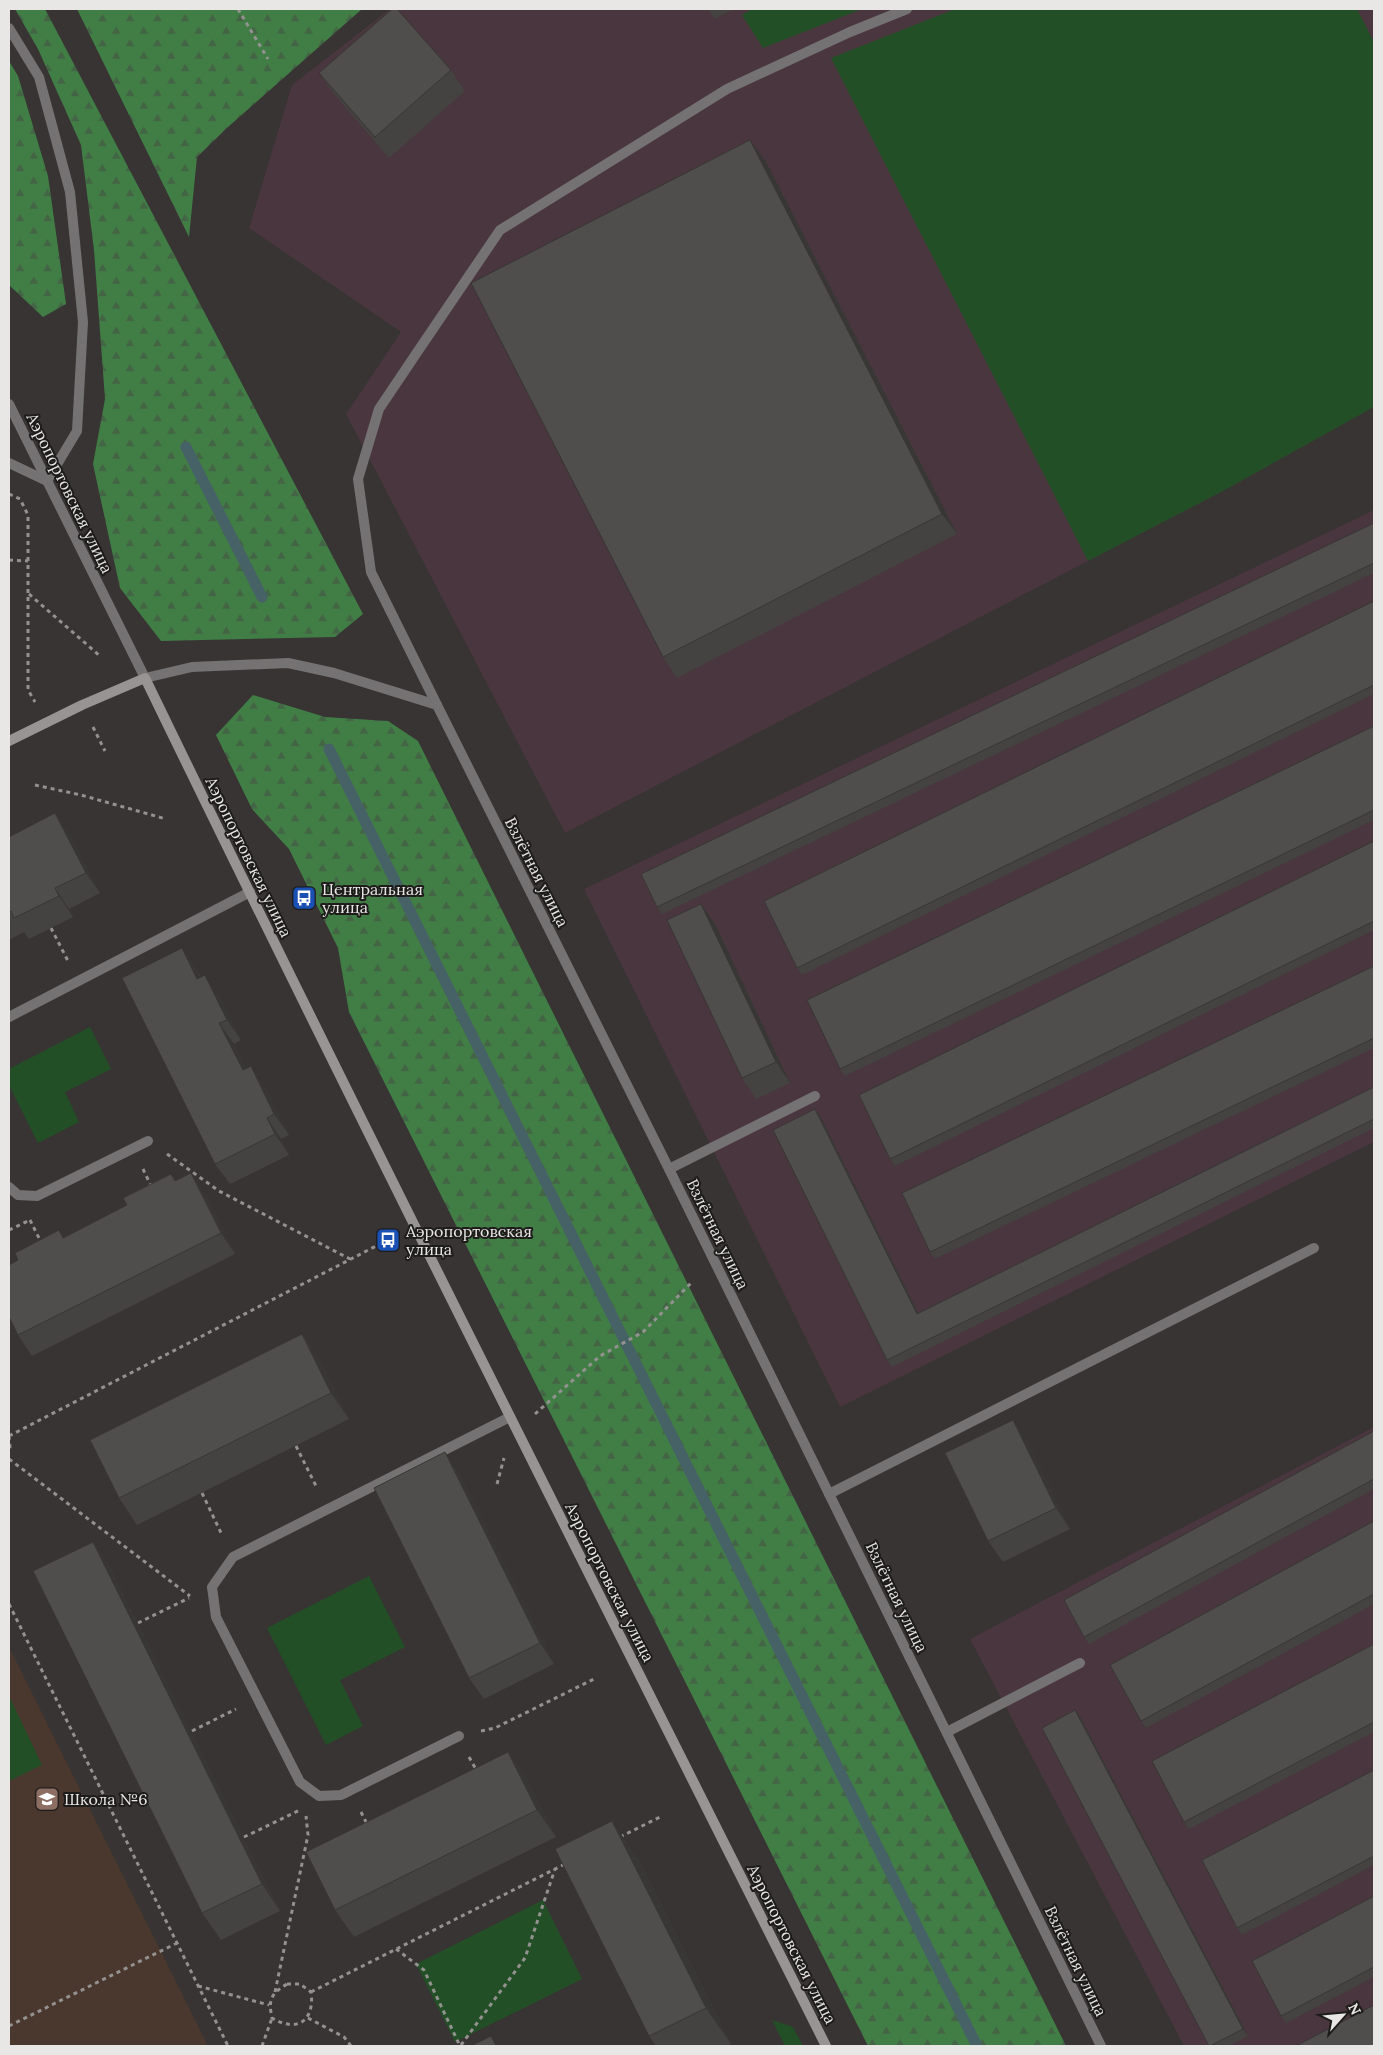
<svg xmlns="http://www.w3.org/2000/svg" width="1383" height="2055" viewBox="0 0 1383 2055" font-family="Lora,serif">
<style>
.industrial{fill:#4a363e}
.education{fill:#4a382f}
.green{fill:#234f26}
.forest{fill:url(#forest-firs)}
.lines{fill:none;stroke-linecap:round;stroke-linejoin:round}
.stream{stroke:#476266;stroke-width:11}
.path{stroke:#939290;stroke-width:3;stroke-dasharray:4 4;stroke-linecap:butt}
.lane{stroke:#747272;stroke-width:10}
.street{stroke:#747272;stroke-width:10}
.secondary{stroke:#979493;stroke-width:10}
.wall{fill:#454341}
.shaded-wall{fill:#383735}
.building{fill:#504e4c;stroke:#383735}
.labels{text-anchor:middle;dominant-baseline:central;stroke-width:4;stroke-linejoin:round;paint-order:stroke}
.street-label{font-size:16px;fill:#e8e7e5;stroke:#1d1c1b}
.poi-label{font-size:16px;fill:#e8e7e5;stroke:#1d1c1b;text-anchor:start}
</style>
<defs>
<pattern id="forest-firs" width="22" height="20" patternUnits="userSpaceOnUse" patternTransform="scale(1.25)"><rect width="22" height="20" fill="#417e45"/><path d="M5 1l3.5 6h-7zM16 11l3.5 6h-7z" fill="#436445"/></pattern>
</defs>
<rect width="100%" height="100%" fill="#373433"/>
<path class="industrial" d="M390,9H1374V407L1223,491L565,833L346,414L401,332L249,228L292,85Z
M1374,510V1142L840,1407L584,889Z
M1374,1427V2046H1184L970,1639Z"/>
<path class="education" d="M9,1647L207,2044L203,2046H9Z"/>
<path class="green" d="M752,9H862L763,48L742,15Z
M955,9H1357L1374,42V407L1223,491L1088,561L831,58Z
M90,1027L111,1069L65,1092L79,1122L38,1143L9,1085V1069Z
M369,1576L405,1647L340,1680L363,1726L326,1745L267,1628Z
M9,1696L42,1765L9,1781Z
M543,1900L582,1979L455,2042L416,1964Z
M772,2020L793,2027L803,2046H785Z"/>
<path class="forest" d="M15,9H45L363,614L335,637L161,641L120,588L93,464L105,399L94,250L81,145L38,49Z
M77,9H362L228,127L197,157L189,237Z
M9,61L18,76L48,176L66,304L43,317L9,285Z
M253,695L325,717L388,721L418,741L1066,2046H868L349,1012L338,948L289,849L252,809L216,735Z"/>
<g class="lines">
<path class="stream" d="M186,447L262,597
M329,749L977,2046"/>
<path class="path" d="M238,9L268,59
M9,494L20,499L28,515V690L35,702
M9,560L28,561
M29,594L100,656
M93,727L105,751
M35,785L81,795L166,819
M51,928L68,961
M167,1154L219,1191L350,1259
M143,1169L152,1188
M30,1220L41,1242
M9,1230L28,1221
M535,1414L600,1356L643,1332L693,1281
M9,1436L378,1245
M9,1436L10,1447L9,1450
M296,1446L317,1488
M9,1459L190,1596
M497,1484L504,1458
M202,1493L222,1535
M9,1604L228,2046
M138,1623L189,1598
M192,1731L236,1709
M481,1731L495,1728L594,1679
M469,1757L477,1771
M361,1812L368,1826
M244,1837L300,1810
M620,1837L662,1816
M396,1949L424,1970L460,2046
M287,1984H300L311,1992C315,2021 297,2033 272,2018C268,1999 271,1994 287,1984Z
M198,1986L269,2005
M275,1992L308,1835L306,1816
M311,1992L565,1864
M308,2018L344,2037L351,2046
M9,2026L177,1943
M461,2045L525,1958L555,1869
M262,2046L272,2018"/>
<path class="lane" d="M9,28L39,77L70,192L83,322L77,431L47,481L9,463
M437,705L371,572L358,479L379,409L418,351L500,230L727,89L850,32L907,9
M9,1017L250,892
M669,1169L815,1096
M9,1187L18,1195L37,1196L148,1141
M829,1494L1314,1248
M947,1732L1080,1663
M459,1736L341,1795L319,1796L300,1782L216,1617L212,1587L233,1557L510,1417"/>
<path class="street" d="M9,404L145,678L192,667L288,663L334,673L437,705L669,1169L1101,2046"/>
<path class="secondary" d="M9,741L82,705L145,678C367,1136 598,1591 826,2046"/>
</g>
<path class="wall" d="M708,9H734L715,19Z
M451,70L465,91L389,158L334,94L319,73Z
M765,160L957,534L677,678L663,657Z
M1374,523V573L662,914L657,907Z
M1374,601V694L802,975L797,968Z
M1374,726V820L845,1076L840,1069Z
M70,834L100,893L69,909L73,917L29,939L24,932L9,940V837Z
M1374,841V930L895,1166L890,1159Z
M701,904L715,924L790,1083L756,1099L742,1078Z
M182,948L196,969L201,977L219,996L241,1040L234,1044L246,1068L265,1087L289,1135L281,1139L289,1155L230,1184L215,1164Z
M1374,966V1048L935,1259L930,1252Z
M1374,1087V1128L892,1367L887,1360L815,1109L820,1116L918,1313Z
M176,1180L205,1194L235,1254L32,1356L18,1335Z
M302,1334L320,1361L349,1419L137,1525L119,1498Z
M1374,1431V1489L1089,1644L1084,1637Z
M1027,1441L1070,1529L1003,1562L988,1541Z
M459,1473L554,1664L484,1699L469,1678Z
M1374,1521V1604L1146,1728L1141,1721Z
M93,1542L111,1569L280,1911L221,1940L202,1913Z
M1374,1644V1732L1189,1829L1184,1822Z
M1075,1710L1080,1717L1248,2036L1229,2046H1209Z
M508,1752L527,1779L556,1837L354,1937L335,1910Z
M1374,1770V1865L1242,1935L1237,1928Z
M638,1858L731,2044L728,2046H656L649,2036Z
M1374,1896V1977L1286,2023L1281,2016Z"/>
<path class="shaded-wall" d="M750,140L765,160L957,534L942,514Z
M9,526L10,528L9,571Z
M55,813L70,834L100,893L86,873Z
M55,888L69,909L73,917L59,896Z
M701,904L715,924L790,1083L776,1062Z
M182,948L196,969L212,1000L197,979Z
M205,975L219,996L241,1040L227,1020Z
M219,1023L234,1044L258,1091L243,1070Z
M251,1066L265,1087L289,1135L274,1114Z
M815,1109L820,1116L922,1321L917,1314Z
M267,1118L281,1139L289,1155L275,1134Z
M191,1173L205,1194L235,1254L221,1233Z
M302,1334L320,1361L349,1419L331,1393Z
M1013,1420L1027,1441L1070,1529L1056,1508Z
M445,1452L459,1473L554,1664L540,1643Z
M93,1542L111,1569L280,1911L262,1884Z
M1075,1710L1080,1717L1248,2036L1243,2029Z
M508,1752L527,1779L556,1837L537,1810Z
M612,1821L638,1858L731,2044L706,2008Z"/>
<path class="building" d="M392,9H397L451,70L375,137L319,73Z
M750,140L942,514L663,657L471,283Z
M1374,523V563L657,907L641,874Z
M1374,601V685L797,968L764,901Z
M1374,726V810L840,1069L807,1000Z
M55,813L86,873L55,888L59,896L14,918L11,911L9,912V837Z
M1374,841V921L890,1159L859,1095Z
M701,904L776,1062L742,1078L667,920Z
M182,948L197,979L205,975L227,1020L219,1023L243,1070L251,1066L274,1114L267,1118L275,1134L215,1164L122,978Z
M1374,966V1038L930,1252L902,1193Z
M1374,1087V1119L887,1360L773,1130L815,1109L917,1314Z
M191,1173L221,1233L18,1335L9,1317V1265L18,1260L15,1253L59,1230L63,1238L127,1205L123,1198L171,1174L175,1181Z
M302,1334L331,1393L119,1498L90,1440Z
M1013,1420L1056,1508L988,1541L945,1453Z
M1374,1431V1479L1084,1637L1064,1600Z
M445,1452L540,1643L469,1678L374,1488Z
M1374,1521V1594L1141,1721L1110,1665Z
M93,1542L262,1884L202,1913L33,1571Z
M1374,1644V1722L1184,1822L1152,1761Z
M1075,1710L1243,2029L1210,2046H1209L1042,1728Z
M508,1752L537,1810L335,1910L306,1852Z
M1374,1770V1856L1237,1928L1202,1860Z
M612,1821L706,2008L649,2036L555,1849Z
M1374,1896V1967L1281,2016L1252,1961Z
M1374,2005V2046H1296Z
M491,2036L496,2046H471Z"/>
<defs>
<g id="bus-square" transform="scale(1.25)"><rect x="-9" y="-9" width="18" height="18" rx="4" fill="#1a4fb4" stroke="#1d1c1b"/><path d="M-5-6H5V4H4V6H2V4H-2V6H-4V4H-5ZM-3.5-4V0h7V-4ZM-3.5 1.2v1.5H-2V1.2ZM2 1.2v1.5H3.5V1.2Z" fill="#fff"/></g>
<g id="school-square" transform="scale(1.25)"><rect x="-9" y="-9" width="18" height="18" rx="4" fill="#8d6e63" stroke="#1d1c1b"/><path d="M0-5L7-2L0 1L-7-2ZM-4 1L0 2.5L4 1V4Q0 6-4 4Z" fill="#fff"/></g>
</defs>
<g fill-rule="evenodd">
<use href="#bus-square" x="304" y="898"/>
<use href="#bus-square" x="388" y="1240"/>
<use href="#school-square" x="47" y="1799"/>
</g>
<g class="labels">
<g class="street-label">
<text transform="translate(70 493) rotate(64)">Аэропортовская улица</text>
<text transform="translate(249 857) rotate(64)">Аэропортовская улица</text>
<text transform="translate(537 872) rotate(63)">Взлётная улица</text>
<text transform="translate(718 1234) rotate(64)">Взлётная улица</text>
<text transform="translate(610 1582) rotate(63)">Аэропортовская улица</text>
<text transform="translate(897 1597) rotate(64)">Взлётная улица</text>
<text transform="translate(792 1944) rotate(63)">Аэропортовская улица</text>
<text transform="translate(1076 1961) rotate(64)">Взлётная улица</text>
</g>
<g class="poi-label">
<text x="322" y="889">Центральная<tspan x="322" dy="18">улица</tspan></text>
<text x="406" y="1231">Аэропортовская<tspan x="406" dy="18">улица</tspan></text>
<text x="64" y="1799">Школа №6</text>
</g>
</g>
<rect width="1383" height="2055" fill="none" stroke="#e8e7e5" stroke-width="20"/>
<g transform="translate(1343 2015) rotate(63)" stroke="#1d1c1b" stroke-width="4" paint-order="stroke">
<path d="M0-4L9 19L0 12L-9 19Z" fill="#e8e7e5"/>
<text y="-8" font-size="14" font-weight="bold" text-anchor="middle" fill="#e8e7e5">N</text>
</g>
</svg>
